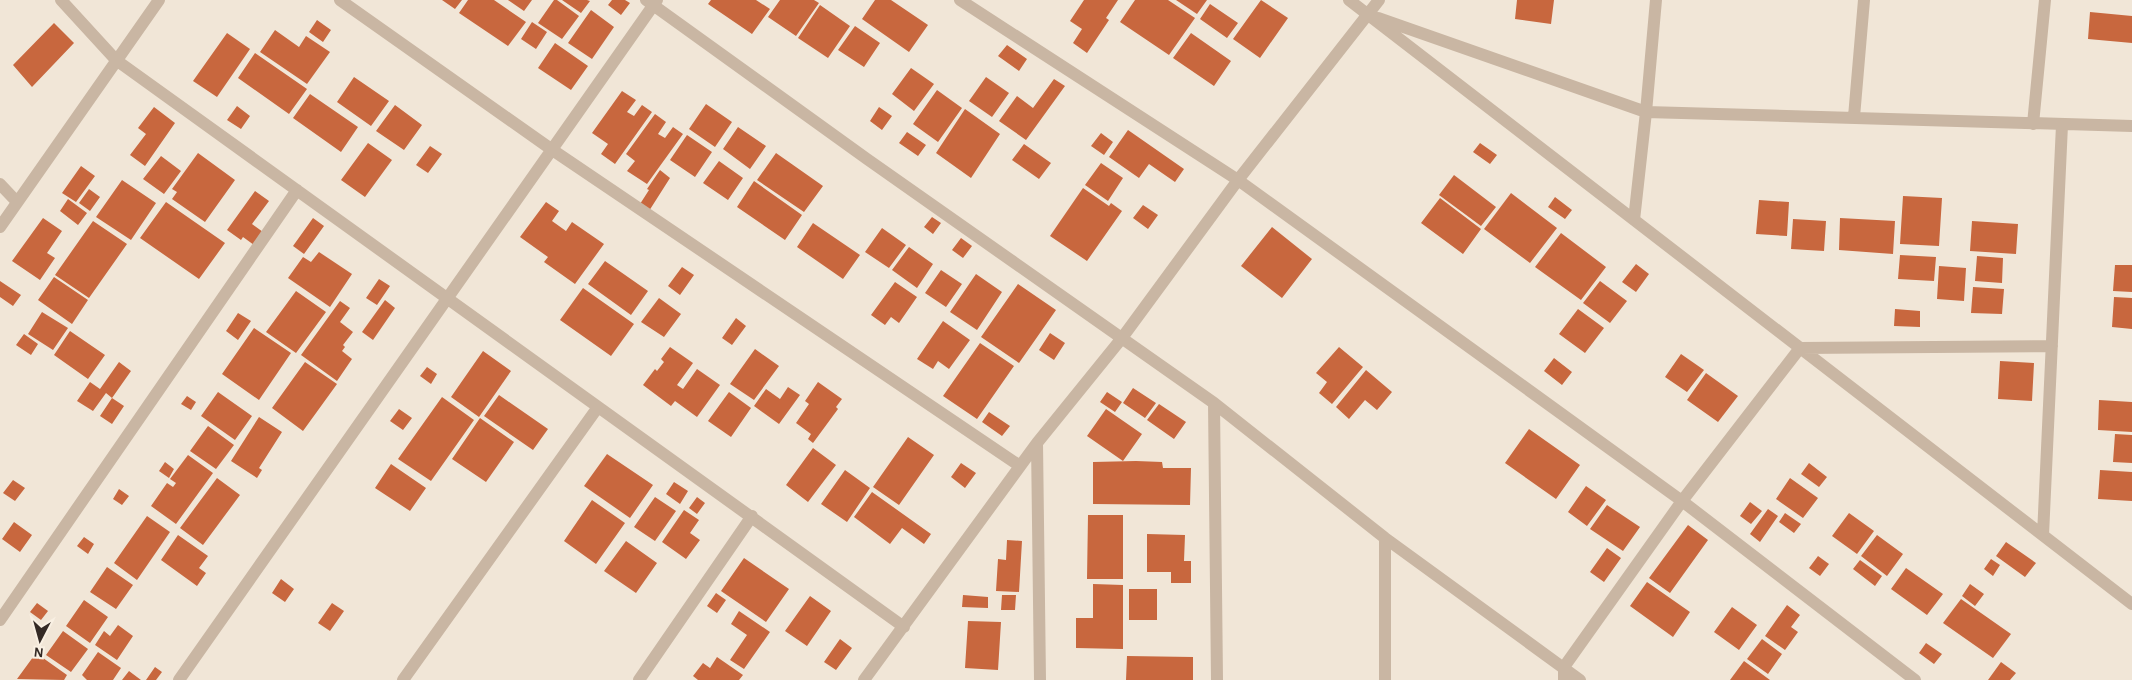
<svg xmlns="http://www.w3.org/2000/svg" width="2132" height="680" viewBox="0 0 2132 680" font-family="'Alegreya Sans',sans-serif">
<style>
.building{fill:#c8673e}
.lines{fill:none;stroke-linecap:round;stroke-linejoin:round}
.street{stroke:#c9b6a3;stroke-width:12}
</style>
<rect width="100%" height="100%" fill="#f1e6d7"/>
<path class="building" d="M442,0H462L455,9Z
M468,0H494L526,22L508,46L459,13Z
M508,0H532L524,11Z
M554,0H557L579,16L562,39L538,23Z
M562,0H587L590,1L581,13Z
M612,0H625L630,3L621,15L608,5Z
M711,0H756L770,9L752,34L708,4Z
M780,0H814L819,3L796,36L768,17Z
M875,0H891L928,25L909,52L862,19Z
M1084,0H1118L1106,18L1109,20L1087,53L1073,43L1082,29L1070,21Z
M1135,0H1168L1195,18L1169,55L1120,22Z
M1176,0H1207L1197,14Z
M1261,0L1288,18L1260,58L1233,39Z
M1517,0H1554L1551,24L1515,19Z
M1210,4L1238,23L1227,38L1200,19Z
M820,5L850,26L828,58L798,38Z
M591,10L614,27L592,59L568,43Z
M2090,12L2132,16V43L2088,39Z
M317,20L331,30L323,42L309,32Z
M532,22L547,32L536,49L521,39Z
M54,23L74,43L32,87L13,65Z
M855,26L880,43L864,67L838,50Z
M275,30L299,47L306,36L330,52L307,84L260,52Z
M227,33L250,49L217,97L193,81Z
M1191,33L1231,61L1214,86L1173,58Z
M555,43L588,66L571,90L538,68Z
M1007,45L1027,59L1019,71L998,56Z
M255,53L307,89L289,114L238,78Z
M911,68L934,84L914,111L892,94Z
M354,77L389,101L371,126L337,102Z
M986,77L1009,93L992,117L969,101Z
M1054,79L1065,86L1026,140L999,121L1017,96L1033,108Z
M937,90L962,108L938,142L913,124Z
M622,91L636,100L627,112L634,116L642,105L652,112L615,164L601,154L608,144L592,133Z
M310,94L358,127L341,152L293,118Z
M706,104L732,122L715,147L689,129Z
M395,105L422,125L404,150L376,131Z
M237,106L250,116L241,129L227,120Z
M154,107L175,123L145,166L130,155L146,134L138,128Z
M879,107L892,116L882,130L870,121Z
M965,109L1000,134L971,178L936,153Z
M655,114L666,122L658,134L665,138L673,127L683,134L647,184L627,171L635,161L626,154Z
M738,127L766,146L750,169L723,149Z
M1128,130L1184,169L1175,182L1149,164L1139,178L1109,157Z
M907,132L926,145L918,156L899,143Z
M1101,133L1113,142L1104,155L1091,146Z
M687,135L712,152L695,177L670,160Z
M368,143L392,160L365,197L341,180Z
M1480,143L1497,155L1490,164L1473,152Z
M1024,144L1051,163L1039,179L1012,160Z
M430,146L442,154L428,173L416,165Z
M198,153L235,180L205,222L172,199L177,192L172,189Z
M776,153L823,186L804,212L757,180Z
M161,156L181,171L164,194L143,179Z
M719,161L743,178L728,200L703,183Z
M1101,163L1123,178L1108,201L1085,185Z
M81,166L95,176L76,202L62,193Z
M660,170L670,178L649,211L640,204L649,190L647,189Z
M1454,175L1496,207L1481,226L1439,195Z
M122,180L156,203L131,240L96,217Z
M754,181L802,215L785,240L737,207Z
M1083,188L1109,206L1111,203L1122,211L1087,261L1050,236Z
M89,189L100,197L90,211L79,203Z
M255,191L269,201L252,224L263,232L254,245L243,237L241,240L227,230Z
M1511,193L1557,228L1530,263L1484,229Z
M1903,196L1942,198L1939,246L1900,244Z
M1555,197L1572,210L1565,219L1548,207Z
M1440,198L1481,229L1463,254L1421,223Z
M68,199L87,213L78,225L60,211Z
M1759,200L1789,202L1787,236L1756,234Z
M166,202L225,243L199,279L140,238Z
M546,202L559,211L552,221L566,231L572,222L604,244L575,284L544,262L548,257L520,237Z
M1143,205L1158,215L1148,229L1133,218Z
M932,217L941,223L933,234L924,227Z
M43,218L62,231L47,253L55,258L40,280L12,261Z
M313,218L324,226L304,254L293,246Z
M1840,218L1895,221L1893,254L1839,250Z
M1793,219L1826,221L1824,251L1791,249Z
M93,221L127,244L89,298L55,275Z
M1972,221L2018,224L2016,254L1970,251Z
M813,223L860,255L843,279L797,247Z
M1272,227L1312,259L1282,298L1241,266Z
M882,228L906,245L889,268L865,252Z
M1561,233L1606,267L1581,300L1535,267Z
M961,238L972,246L963,258L952,250Z
M909,247L933,264L917,288L892,270Z
M319,252L352,274L330,307L288,278L303,257L311,262Z
M1900,255L1936,257L1934,281L1898,279Z
M1977,256L2003,258L2002,283L1975,281Z
M605,261L648,291L631,315L588,284Z
M1636,264L1649,274L1636,292L1622,282Z
M2115,265H2132V292L2113,291Z
M1939,266L1966,268L1964,301L1937,299Z
M682,267L694,275L680,295L668,286Z
M941,270L962,284L946,307L925,293Z
M976,274L1002,292L977,330L950,312Z
M54,277L88,300L72,324L38,300Z
M379,279L390,286L377,305L366,298Z
M0,281L21,295L13,306L0,297Z
M1600,281L1627,301L1610,323L1583,303Z
M895,282L917,297L899,323L891,317L885,325L871,315Z
M1018,284L1056,310L1019,363L981,337Z
M1973,287L2004,289L2002,314L1971,313Z
M583,288L634,324L611,356L560,320Z
M296,291L326,312L296,353L266,332Z
M2114,297L2132,298V329L2112,327Z
M659,298L681,314L664,337L641,322Z
M385,300L395,308L373,340L362,332Z
M340,301L350,308L340,322L353,332L343,345L345,347L342,351L352,359L337,381L301,355Z
M1578,309L1604,328L1585,353L1559,334Z
M1895,309L1920,311V327L1894,326Z
M42,312L68,328L53,350L28,334Z
M238,313L251,321L238,340L226,331Z
M736,318L746,326L732,345L722,338Z
M943,321L970,340L949,369L938,361L933,369L917,359Z
M254,328L291,353L259,400L222,374Z
M70,331L105,355L88,379L54,355Z
M1050,333L1065,343L1054,360L1039,350Z
M24,334L38,344L31,355L16,345Z
M980,343L1014,366L977,419L943,396Z
M670,347L693,363L677,385L683,389L697,369L720,385L697,417L675,401L671,406L643,385L655,369L657,371L664,362L661,359Z
M1339,347L1363,367L1332,404L1319,393L1327,382L1316,373Z
M755,349L779,366L754,400L730,384Z
M483,351L511,371L479,417L451,397Z
M1681,354L1704,370L1687,392L1665,377Z
M1554,358L1572,372L1562,385L1544,371Z
M2000,361L2034,363L2032,401L1998,399Z
M119,362L131,371L112,398L106,393L93,411L77,401L90,382L100,389Z
M305,362L337,384L303,431L272,408Z
M427,367L437,374L431,384L420,376Z
M1366,370L1392,392L1377,410L1365,400L1349,419L1336,407Z
M1706,373L1738,396L1718,422L1687,400Z
M818,382L842,399L836,407L838,409L813,443L808,439L811,434L796,423L809,404L805,401Z
M788,387L800,395L779,424L754,406L766,389L780,399Z
M1133,388L1156,403L1145,418L1123,403Z
M218,392L252,416L235,440L201,416Z
M729,392L751,408L731,437L708,421Z
M1107,392L1122,402L1115,412L1100,402Z
M499,395L548,429L533,450L484,416Z
M187,396L196,402L191,410L181,404Z
M442,397L474,420L431,481L398,459Z
M112,398L124,406L112,424L100,416Z
M2099,400L2132,402V432L2098,430Z
M1159,404L1186,422L1174,439L1147,420Z
M399,409L412,418L403,430L390,421Z
M1106,409L1142,434L1123,461L1087,436Z
M989,412L1010,426L1002,436L982,422Z
M259,417L282,432L259,468L262,470L257,478L231,461Z
M480,418L514,442L486,482L452,459Z
M208,426L234,445L216,469L190,451Z
M1529,429L1580,465L1556,499L1505,463Z
M2115,434L2132,435V463L2113,462Z
M908,437L934,455L899,505L873,487Z
M813,448L836,465L808,502L786,485Z
M607,454L653,485L630,518L584,486Z
M188,455L213,473L176,524L151,506L167,483L173,487L176,483L170,479Z
M1136,461L1162,462L1163,468H1191L1190,505L1093,504V462Z
M165,462L174,469L169,478L159,471Z
M961,463L976,473L965,488L951,477Z
M1809,463L1827,477L1819,487L1801,474Z
M391,464L426,488L410,511L375,488Z
M845,470L870,488L847,522L821,504Z
M2100,470L2132,472V501L2098,499Z
M217,478L240,495L203,545L180,528Z
M1790,478L1818,498L1803,518L1776,499Z
M13,480L25,488L15,501L3,493Z
M674,482L688,491L680,504L666,494Z
M1586,486L1606,500L1587,526L1568,512Z
M119,489L129,496L122,505L113,499Z
M872,492L931,534L924,544L902,528L890,544L854,517Z
M655,497L676,511L655,541L634,527Z
M697,497L705,503L697,514L689,508Z
M592,500L625,523L596,564L564,541Z
M1750,502L1762,511L1751,524L1740,516Z
M1607,505L1640,527L1623,551L1590,529Z
M1768,509L1778,516L1760,542L1750,534Z
M684,510L699,520L690,533L700,540L686,559L662,542Z
M1785,513L1801,524L1794,533L1779,522Z
M1849,513L1874,531L1857,554L1832,536Z
M1088,515H1123V579H1087Z
M147,516L170,532L137,580L114,563Z
M14,522L32,535L20,552L2,539Z
M1688,525L1708,540L1670,593L1649,578Z
M1147,534L1185,535L1184,561H1191V583H1171V572H1147Z
M178,535L208,556L199,568L206,573L197,586L161,560Z
M1877,535L1903,554L1887,576L1861,556Z
M84,537L94,544L88,554L77,546Z
M1007,540L1022,541L1019,592L996,591L998,559L1006,560Z
M626,541L657,563L636,593L604,571Z
M2006,542L2036,563L2025,577L1996,556Z
M1607,548L1621,558L1604,582L1590,572Z
M1818,556L1829,564L1820,576L1809,568Z
M744,558L789,589L766,622L721,591Z
M1991,559L2000,565L1993,576L1984,569Z
M1860,560L1882,576L1875,586L1853,569Z
M107,567L133,585L116,609L90,592Z
M1906,568L1943,594L1927,615L1891,589Z
M281,579L294,589L285,602L272,593Z
M1647,582L1690,612L1673,637L1630,606Z
M1093,584L1123,585V649L1076,648V618H1093Z
M1970,584L1984,594L1975,606L1962,596Z
M1129,589H1157V620H1129Z
M716,593L726,600L717,613L707,606Z
M963,595L988,597V608L962,607Z
M1002,595H1016L1015,610H1001Z
M810,596L831,611L807,646L785,631Z
M1961,599L2011,634L1993,658L1943,623Z
M84,600L108,617L90,643L66,626Z
M37,603L48,611L41,620L30,612Z
M332,603L344,611L330,631L318,623Z
M1787,605L1800,615L1791,627L1798,632L1785,650L1765,636Z
M1732,607L1757,625L1739,650L1714,632Z
M739,611L770,632L744,669L730,660L747,635L731,624Z
M968,621L1001,622L998,670L965,668Z
M118,625L133,636L117,660L95,645L104,631L110,636Z
M63,631L88,649L71,672L46,655Z
M840,639L852,648L836,670L824,662Z
M1762,639L1782,654L1768,674L1747,659Z
M1926,643L1942,654L1934,664L1919,653Z
M98,652L121,668L113,680H87L82,675Z
M36,653L67,675L64,680L17,679Z
M1127,656L1193,657V680H1126Z
M717,657L743,675L739,680H698L693,676L703,663L710,668Z
M1744,661L1770,680H1730Z
M2001,662L2016,673L2010,680H1988Z
M155,667L162,672L156,680H146Z
M129,671L141,680H122Z"/>
<g class="lines">
<path class="street" d="M61,0L116,60L904,627
M340,0L551,149L1020,466
M646,0L867,159L1214,403L1385,538L1580,680
M960,0L1238,180L1682,501L1915,680
M1349,0L2132,604
M1378,18L1646,112L2132,126
M1854,117L1864,0
M2033,124L2045,0
M0,184L17,202
M1634,220L1646,112L1656,0
M0,227L159,0
M1214,403L1217,680
M1037,443L1040,680
M2043,535L2062,125
M1385,538V680
M0,620L297,190
M179,680L657,0
M403,680L598,407
M639,680L752,516
M864,680L1037,443L1122,338L1238,180L1379,0
M1564,680V667L1682,501L1800,348L2052,346"/>
</g>
<g transform="translate(40 640) rotate(186)" stroke="#f9f0e3" stroke-width="4" paint-order="stroke">
<path d="M0-4L9 19L0 12L-9 19Z" fill="#342a25"/>
<text y="-8" font-size="14" font-weight="bold" text-anchor="middle" fill="#342a25">N</text>
</g>
</svg>
